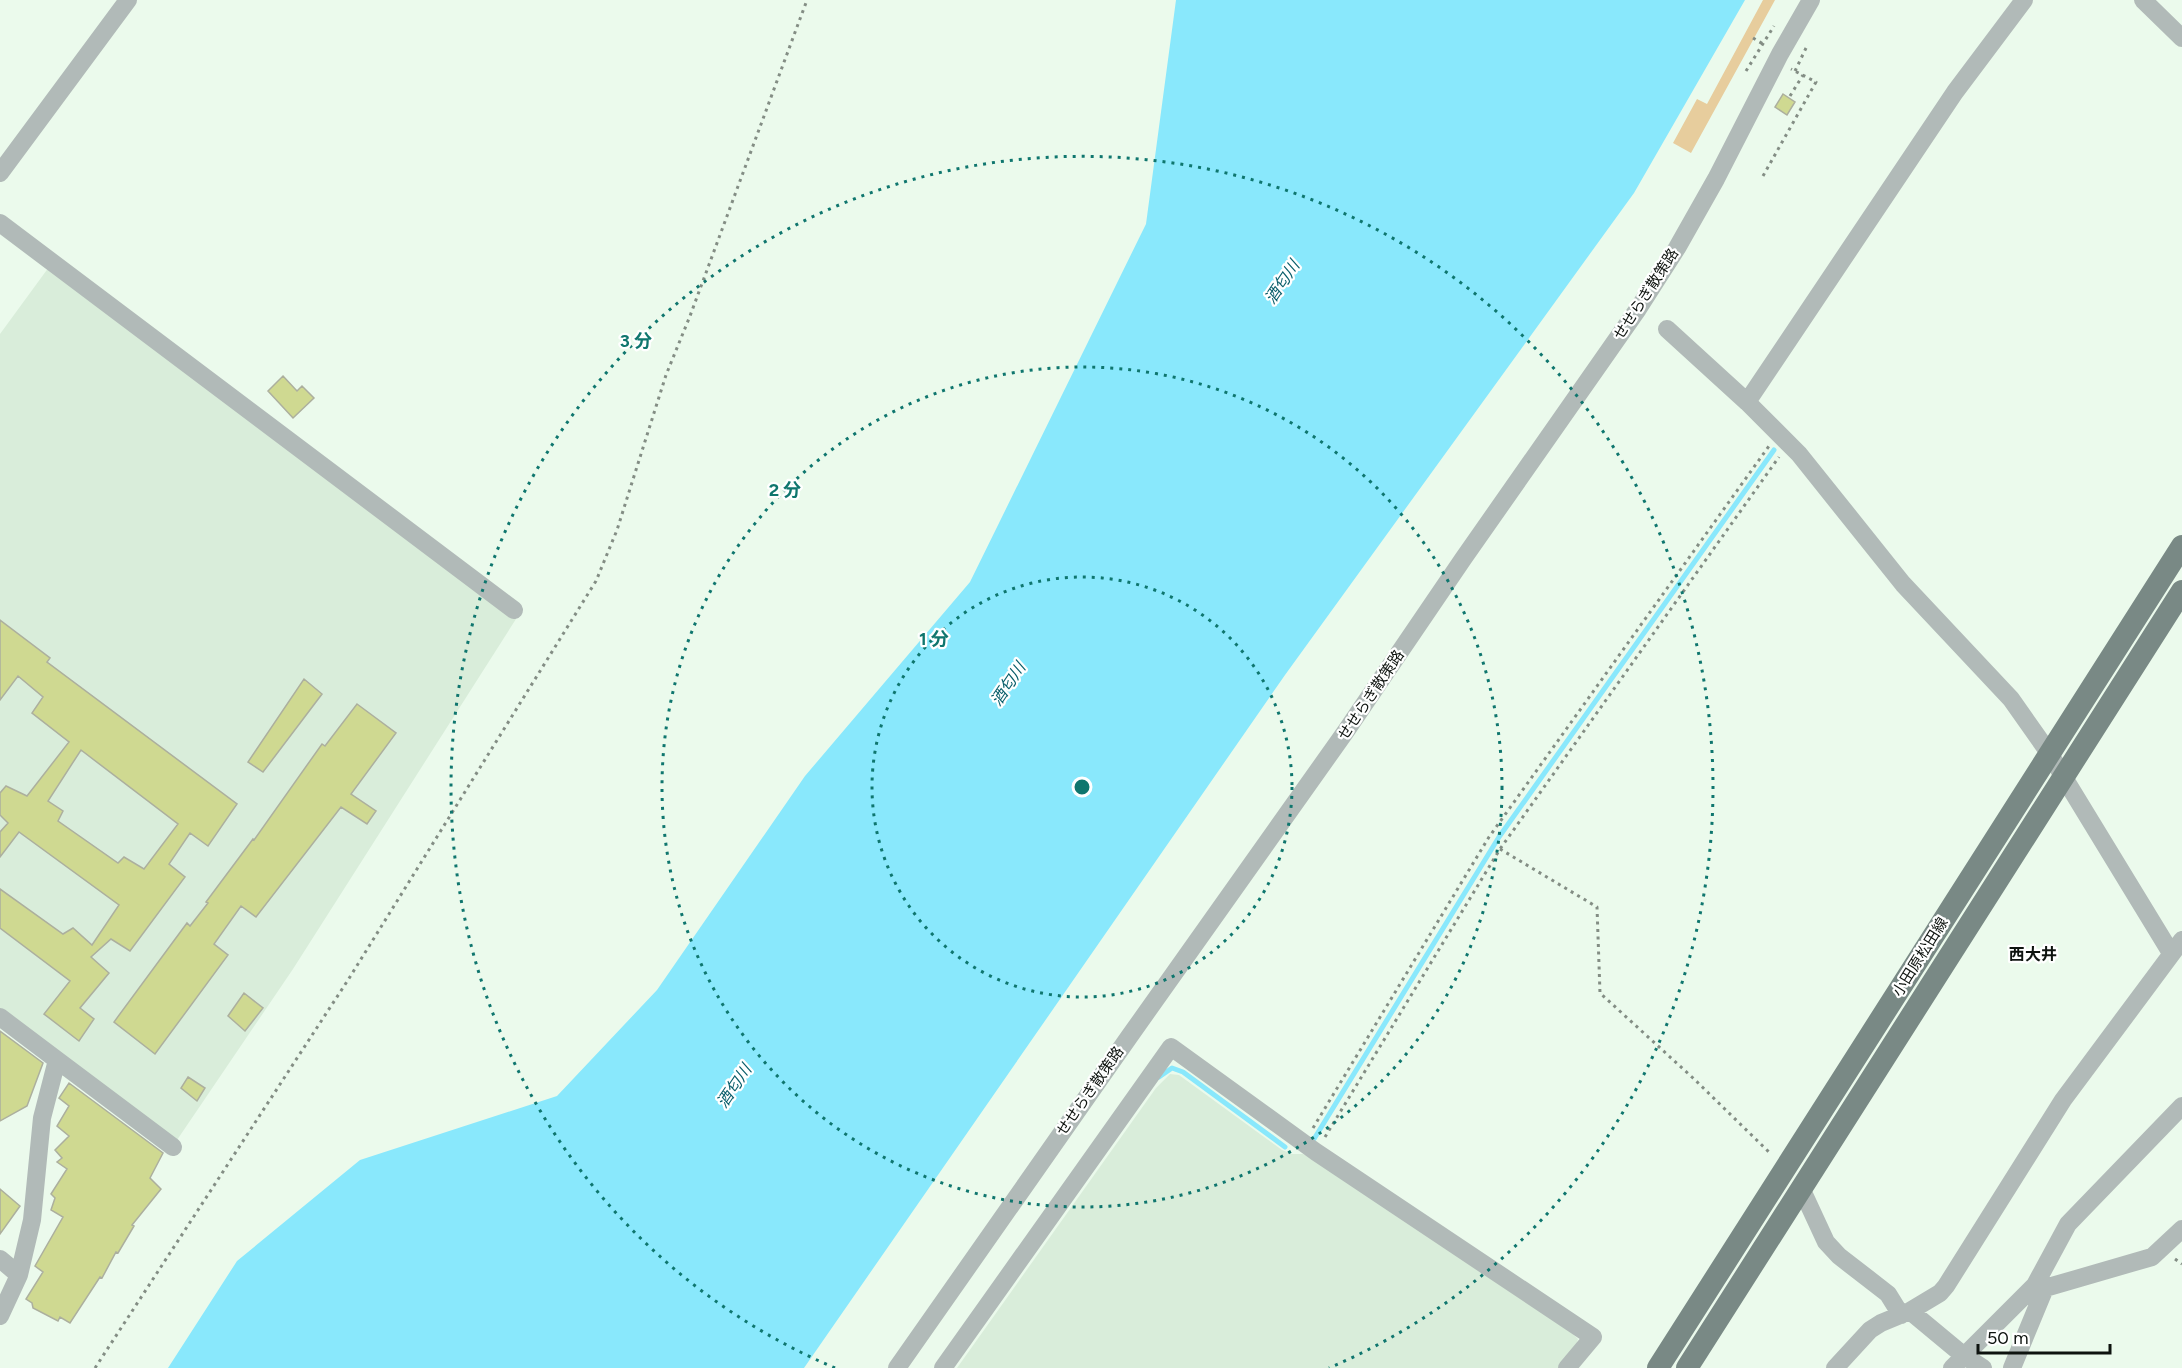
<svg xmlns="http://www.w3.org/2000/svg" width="2182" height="1368" viewBox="0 0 2182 1368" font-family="Figtree,'Noto Sans JP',sans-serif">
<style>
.built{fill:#d9edda}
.green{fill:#e7cd9d}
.water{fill:#89e8fc}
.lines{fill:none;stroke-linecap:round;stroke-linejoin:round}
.stream{stroke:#89e8fc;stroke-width:5}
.building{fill:#cfd991;stroke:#acaf9e;stroke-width:1.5;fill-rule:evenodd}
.path{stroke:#838d84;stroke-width:3;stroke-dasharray:3 4.5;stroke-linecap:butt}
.minor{stroke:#b1bab8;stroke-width:18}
.major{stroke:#798985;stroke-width:22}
.ring{fill:none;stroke:#0f766e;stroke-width:3;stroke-dasharray:3 6}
.labels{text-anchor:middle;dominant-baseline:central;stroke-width:4.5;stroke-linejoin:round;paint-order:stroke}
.street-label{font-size:15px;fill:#0e130f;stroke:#fff}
.water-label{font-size:16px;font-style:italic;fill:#085d6a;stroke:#fff}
.neighbourhood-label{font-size:16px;font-weight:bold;fill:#0e130f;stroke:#fff}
.centre{fill:#0f766e;stroke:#fff;stroke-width:3}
.ring-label{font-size:18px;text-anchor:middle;font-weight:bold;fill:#0f766e;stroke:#fff;stroke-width:4.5;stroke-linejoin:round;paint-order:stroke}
</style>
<rect width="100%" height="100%" fill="#ebfaec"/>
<path class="built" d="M49,267L516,619L293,969L177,1140L0,1009V334Z
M1170,1074L1179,1075L1282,1150L1292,1154H1303L1314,1159L1572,1333L1578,1339L1575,1349L1559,1368H957L1156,1088Z"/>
<path class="green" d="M1763,0H1775L1691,153L1673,143L1697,99L1707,104Z"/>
<path class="water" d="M1176,0H1745L1634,193L1285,675L804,1368H168L237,1261L360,1160L557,1096L657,990L805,776L970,582L1146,224Z"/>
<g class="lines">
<path class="stream" d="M1159,1077L1172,1068L1183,1072L1285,1147
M1314,1139L1499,837L1774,450"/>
</g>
<path class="building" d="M1783,94L1795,102L1787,115L1775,107Z
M283,376L297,391L302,386L314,398L293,418L268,391Z
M0,620L50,658L47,662L237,804L208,846L190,833L169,864L185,877L130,951L111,939L91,957L109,973L80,1008L94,1019L79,1041L44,1014L70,981L0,928V889L63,934L73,928L92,945L119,905L19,832L0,857V832L8,823L0,815V793L6,786L27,796L69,742L32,713L43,697L18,676L0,700ZM81,750L178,824L144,869L124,857L118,863L58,821L63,811L48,801Z
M304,679L322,694L263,772L248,762Z
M357,704L396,733L351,794L376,811L367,824L341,807L256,917L241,906L214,944L228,955L155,1054L114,1022L187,923L190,926L208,903L206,902L253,839L254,840L322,744L325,746Z
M244,993L263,1008L245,1031L228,1016Z
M0,1031L43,1063L27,1106L0,1121Z
M188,1077L205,1088L197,1101L181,1088Z
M69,1083L163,1153L150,1178L161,1189L132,1225L134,1226L118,1253L116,1252L102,1278L100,1277L70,1323L60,1317L58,1321L33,1308L32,1303L26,1299L43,1272L35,1266L63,1217L51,1210L55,1198L51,1194L67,1169L57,1162L62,1158L55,1150L69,1136L57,1126L69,1106L59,1098Z
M0,1189L20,1206L0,1234Z"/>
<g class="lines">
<path class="path" d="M1753,38L1763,44
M1746,71L1774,26
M1795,71L1807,46
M1790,96L1803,75
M1763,176L1816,82L1791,69
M1500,849L1597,907L1600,993L1693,1078L1771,1154
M1313,1128L1489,837L1769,446
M1325,1137L1500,849L1779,457
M2175,1259L2182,1264
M95,1368L348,980L596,581L617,530L666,375L690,316L807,0"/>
<path class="minor" d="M2024,0L1955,92L1747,402L1799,454L1903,584L2011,699L2049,753L2171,953
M2143,0L2182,38
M0,173L128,0
M0,223L514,610
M1667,329L1747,402
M0,1017L57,1060L42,1118L32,1220L19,1275L0,1316
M57,1060L173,1147
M1801,1188L1826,1242L1839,1256L1888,1294L1901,1315
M0,1259L19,1275
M2035,1285L2045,1288L2152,1257L2182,1229
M1910,1311L1963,1355L1983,1368
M897,1368L1129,1037L1346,731L1463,559L1638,309L1677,248L1716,179L1780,54L1811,0
M943,1368L1171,1047L1316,1152L1593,1337L1567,1368
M1835,1368L1870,1330L1881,1323L1910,1311L1940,1293L1946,1286L2063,1100L2182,940
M1952,1368L2035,1285L2068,1224L2182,1106
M2012,1368L2045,1288"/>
<path class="major" d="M1658,1368L2182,546
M1687,1368L2182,591"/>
</g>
<g class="ring">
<circle cx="1082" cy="787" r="210"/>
<circle cx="1082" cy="787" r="420"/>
<path d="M835 1368A631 631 0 1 1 1329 1368"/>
</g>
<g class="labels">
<g class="street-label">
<text transform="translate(1646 294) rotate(-57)">せせらぎ散策路</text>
<text transform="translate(1371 695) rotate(-56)">せせらぎ散策路</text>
<text transform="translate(1920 957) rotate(-58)">小田原松田線</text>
<text transform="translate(1090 1091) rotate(-55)">せせらぎ散策路</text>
</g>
<g class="water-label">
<text transform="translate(1282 282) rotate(-56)">酒匂川</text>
<text transform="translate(1008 684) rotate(-56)">酒匂川</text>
<text transform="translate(734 1086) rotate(-56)">酒匂川</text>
</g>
<g class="neighbourhood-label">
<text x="2033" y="954">西大井</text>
</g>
</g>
<circle cx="1082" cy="787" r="9" class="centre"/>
<g class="ring-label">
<text x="636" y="347">3 分</text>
<text x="785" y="496">2 分</text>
<text x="934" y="645">1 分</text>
</g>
<path d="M1978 1344v9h132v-9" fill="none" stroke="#0e130f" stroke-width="3"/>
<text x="1987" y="1344" font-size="18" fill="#0e130f" stroke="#ffffff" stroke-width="4.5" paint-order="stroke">50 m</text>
</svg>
